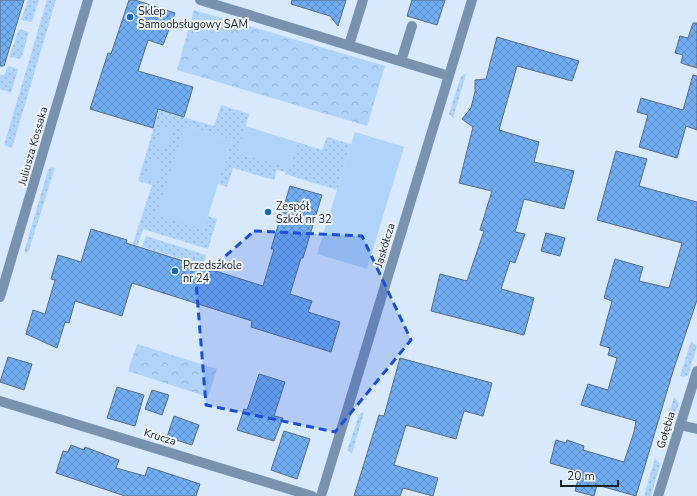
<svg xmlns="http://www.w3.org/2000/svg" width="697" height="496" viewBox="0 0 697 496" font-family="'Nunito Sans',sans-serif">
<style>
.grass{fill:url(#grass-dots)}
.park{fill:url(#park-crowns)}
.garden{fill:#b0d3f9}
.building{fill:url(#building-cross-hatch);stroke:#596c82}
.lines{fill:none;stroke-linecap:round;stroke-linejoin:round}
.street{stroke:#7892b0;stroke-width:10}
.marked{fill:#1d4ed8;fill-opacity:0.2;stroke:#1d4ed8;stroke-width:3;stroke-dasharray:8 5;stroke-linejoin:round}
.poi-dot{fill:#1569b7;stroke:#f0f5fa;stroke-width:1.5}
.labels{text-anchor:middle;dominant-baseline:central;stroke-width:4;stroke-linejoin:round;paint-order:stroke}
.poi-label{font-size:11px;fill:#1b232c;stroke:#f0f5fa;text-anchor:start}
.street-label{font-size:11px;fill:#1b232c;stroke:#f0f5fa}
</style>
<defs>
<pattern id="grass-dots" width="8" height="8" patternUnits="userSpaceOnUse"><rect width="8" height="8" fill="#b0d3f9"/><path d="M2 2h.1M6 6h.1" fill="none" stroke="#97b5d6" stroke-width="1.8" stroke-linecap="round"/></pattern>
<pattern id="park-crowns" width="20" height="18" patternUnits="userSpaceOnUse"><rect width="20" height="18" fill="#b0d3f9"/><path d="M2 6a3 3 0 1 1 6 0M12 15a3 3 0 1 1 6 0" fill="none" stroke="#97b5d6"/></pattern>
<pattern id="building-cross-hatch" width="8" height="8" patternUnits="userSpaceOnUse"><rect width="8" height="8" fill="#70adf2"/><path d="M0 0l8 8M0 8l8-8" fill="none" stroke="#5b8cc4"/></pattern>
</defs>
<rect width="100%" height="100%" fill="#d8e9fd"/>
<path class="grass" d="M28,0H39L32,22L21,20Z
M47,0H56L12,148L4,145Z
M19,29L29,32L21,59L9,57Z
M8,66L18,69L11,93L0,89V75H4Z
M466,74L453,118L449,114L461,76Z
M221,105L249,114L238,153L289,167L297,142L322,150L327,137L351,144L337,190L285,174L286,172L277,170L274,180L233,168L227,187L218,184L232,140L185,125L204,229L208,216L217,219L208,249L143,229L124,287L119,286L152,185L138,181L159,110L214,126Z
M52,167L55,168L28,253L24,252L48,170Z
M146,236L206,255L203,265L142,247Z
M691,341L697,346L688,376L683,377L680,376Z
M674,397L679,403L667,444L659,445Z
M364,412L352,454L347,450L360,413Z
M655,458L660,464L651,496H644Z"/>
<path class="park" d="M194,10L385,66L367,126L177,70Z
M137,344L217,369L208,397L128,371Z"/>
<path class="garden" d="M185,125L232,140L204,229L156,215Z
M161,126L173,129L167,148L156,145Z
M245,126L297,142L289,168L238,153Z
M355,132L404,147L367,269L317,254Z
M151,160L163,164L157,183L145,179Z"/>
<path class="building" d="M0,0H24L4,66H0Z
M129,0H135L175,13L163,45L148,40L138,71L193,87L184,117L158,109L153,128L90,109L108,53L111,54Z
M292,0H346L338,26L330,16L291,4Z
M412,0H445L437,25L407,16Z
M693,23H697V68L681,63L683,55L675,53L680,36L688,38Z
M497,37L579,61L572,81L517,66L499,130L539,142L534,162L574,171L564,209L524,199L515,232L525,234L515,263L510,261L501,289L534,298L524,335L431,311L440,274L467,281L484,231L480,230L492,191L459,183L473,127L462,119L471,108L475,92V80L486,79Z
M693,75L697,76V130L686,126L677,158L639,147L648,115L637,112L641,98L683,110Z
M616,151L647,159L639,186L697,202V300L673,371L636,496L597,485L594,496L575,491L580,472L550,463L556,440L566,443L567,440L584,446L583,450L624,462L634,432L636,421L581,405L588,384L608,390L617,358L608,355L610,348L600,345L612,301L604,298L615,259L643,267L639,281L669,288L682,243L597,220Z
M290,186L322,195L303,258H301L290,294L312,301L308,312L340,322L331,352L251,327L252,321L132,283L122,316L75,301L69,323L65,322L57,348L26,334L33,310L45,314L55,280L51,279L58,255L81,262L91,229L127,240L126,243L263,286L274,249H271Z
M546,233L565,238L560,256L541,251Z
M8,357L32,364L24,390L0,382Z
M400,358L492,383L483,416L464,411L456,439L406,425L394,465L438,478L433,496L403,488L400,496H354L379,415L384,416Z
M259,374L285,382L274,416L283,418L274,441L237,430L244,409L247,410Z
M117,387L144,395L135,426L107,418Z
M152,390L169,395L162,415L145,409Z
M174,416L199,425L192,445L167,437Z
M284,431L310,439L297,479L271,470Z
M71,445L84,450L85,447L119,460L116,468L145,476L148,467L200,484L196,496H125L56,473L63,451L68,452Z"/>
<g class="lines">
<path class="street" d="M200,0L449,76
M349,45L363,0
M401,61L412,26
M0,297L88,0
M0,401L312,496
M680,425L697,429
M321,496L472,0
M658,496L697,371"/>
</g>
<path class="marked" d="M254,231L362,236L411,340L335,432L206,405L196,282Z"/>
<g class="poi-dot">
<circle cx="130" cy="17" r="4"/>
<circle cx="268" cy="212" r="4"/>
<circle cx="175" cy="271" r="4"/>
</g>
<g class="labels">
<g class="poi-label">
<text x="138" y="11">Sklep<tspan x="138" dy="13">Samoobsługowy SAM</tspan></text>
<text x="276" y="206">Zespół<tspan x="276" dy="13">Szkół nr 32</tspan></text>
<text x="183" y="265">Przedszkole<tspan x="183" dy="13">nr 24</tspan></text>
</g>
<g class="street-label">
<text transform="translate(33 146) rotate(-74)">Juliusza Kossaka</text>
<text transform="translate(385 245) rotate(-73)">Jaskółcza</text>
<text transform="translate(666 430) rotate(-73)">Gołębia</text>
<text transform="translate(160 437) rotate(17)">Krucza</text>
</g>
</g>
<path d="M561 480v6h57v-6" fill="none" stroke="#1b232c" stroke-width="2"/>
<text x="567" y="480" font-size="12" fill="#1b232c" stroke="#f0f5fa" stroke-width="3" paint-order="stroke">20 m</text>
</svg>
